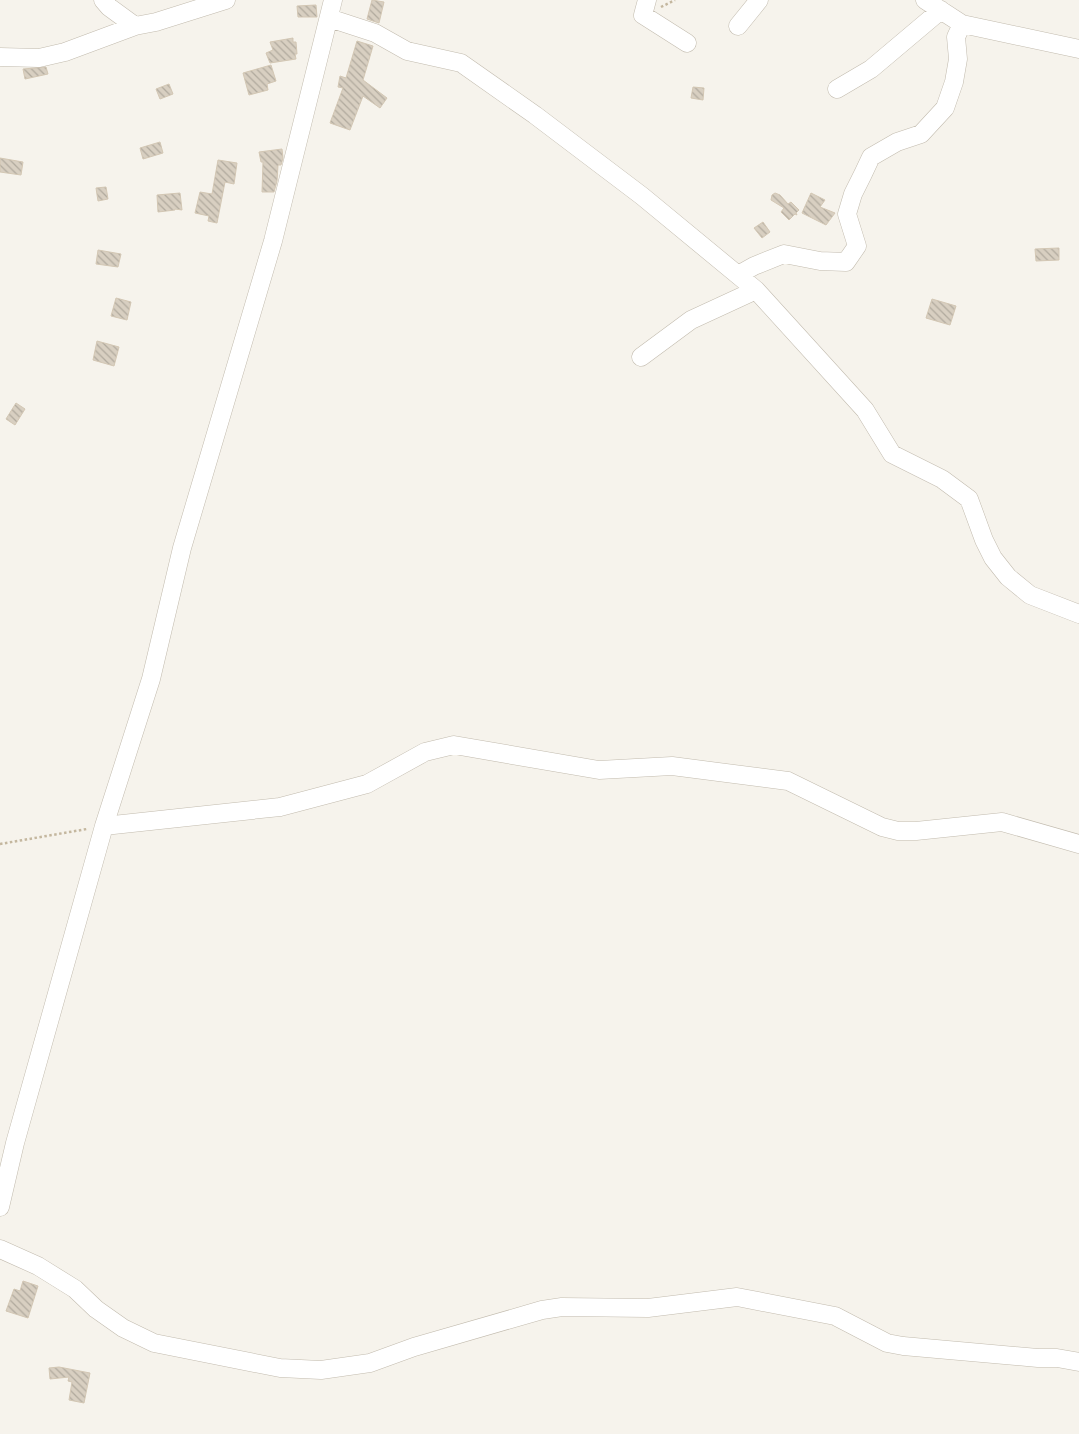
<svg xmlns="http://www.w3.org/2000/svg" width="1079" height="1434" viewBox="0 0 1079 1434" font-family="Ubuntu,sans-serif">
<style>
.building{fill:url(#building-back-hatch);stroke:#d3c7b4}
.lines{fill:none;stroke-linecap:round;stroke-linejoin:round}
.minor-casing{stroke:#c2bbae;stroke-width:19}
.path{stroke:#c4b79f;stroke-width:2.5;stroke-dasharray:2.5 2.5;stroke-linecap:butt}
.minor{stroke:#fff;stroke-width:18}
</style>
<defs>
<pattern id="building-back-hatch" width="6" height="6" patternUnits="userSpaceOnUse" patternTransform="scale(1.25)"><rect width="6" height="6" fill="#d8cfc1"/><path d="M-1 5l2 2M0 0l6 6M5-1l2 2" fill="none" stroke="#b1aa9e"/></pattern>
</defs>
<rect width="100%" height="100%" fill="#f6f3ec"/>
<path class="building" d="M372,0L384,2L379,23L367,19Z
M316,5L317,17H298L297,6Z
M293,38V42H296L297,54H295L296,59L270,63L266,53L273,50L270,42Z
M357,41L373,46L363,80L387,98L380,108L363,96L350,130L330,123L343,88L338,87L340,76L346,78Z
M271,65L276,81L267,84L268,90L249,95L243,73Z
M46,67L48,74L25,79L23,69Z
M169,84L173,94L160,99L156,89Z
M693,87L704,88L703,100L691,98Z
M160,142L163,153L143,159L140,148Z
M282,149L283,158L281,165H278L277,181L274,192H262L263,162H261L259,152Z
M0,158L23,162L21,175L0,172Z
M218,160L237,163L234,184L225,182L217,223L208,221L209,216L195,213L200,192L212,194Z
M106,187L108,199L98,201L96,188Z
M180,193L182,210L175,209V210L158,212L157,195Z
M775,193L780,195L788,204L791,202L799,210L796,213L797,215L795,214L789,220L781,212L784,208L771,200L772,195Z
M811,193L825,200L820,207L835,213L826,225L802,213Z
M763,222L770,232L762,238L754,228Z
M1059,248V260L1036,261L1035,249Z
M98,250L121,254L118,267L96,264Z
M116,298L131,302L127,320L111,316Z
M932,299L956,306L950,325L926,318Z
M97,341L119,347L114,366L93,360Z
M16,403L25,409L15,425L6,419Z
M23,1281L38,1286L28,1318L6,1311L14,1289L20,1291Z
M59,1367L90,1373L84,1403L69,1400L72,1382L68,1381L69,1377L50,1379L49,1368Z"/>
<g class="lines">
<g class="minor-casing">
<path id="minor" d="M103,0L109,7L135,26L156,22L226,0
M647,0L643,15L687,43
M925,0L962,24L1079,49
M329,18L375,33L407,51L461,63L535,115L642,196L756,290L865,410L892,454L942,479L969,499L984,540L993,558L1008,577L1030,595L1079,614
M738,26L759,0
M0,57L39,58L65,52L135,26
M837,89L871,69L941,10
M738,275L754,266L784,254L820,261L846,262L857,246L847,214L853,194L863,174L871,157L897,142L921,134L945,108L954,82L958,59L956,37L962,24
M641,357L691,320L756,290
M104,826L280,807L367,784L425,752L454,745L599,770L672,766L788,781L882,827L898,831H916L1002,822L1079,844
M0,1207L15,1143L104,826L151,679L182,548L273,241L333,0
M0,1249L38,1266L75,1289L96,1309L123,1328L154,1343L280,1368L321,1370L370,1363L414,1347L542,1310L562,1307L648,1308L737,1297L835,1316L887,1343L903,1346L1038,1358H1057L1079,1362"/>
</g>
<path class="path" d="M661,7L675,0
M0,844L87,829"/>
<use href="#minor" class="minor"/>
</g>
</svg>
